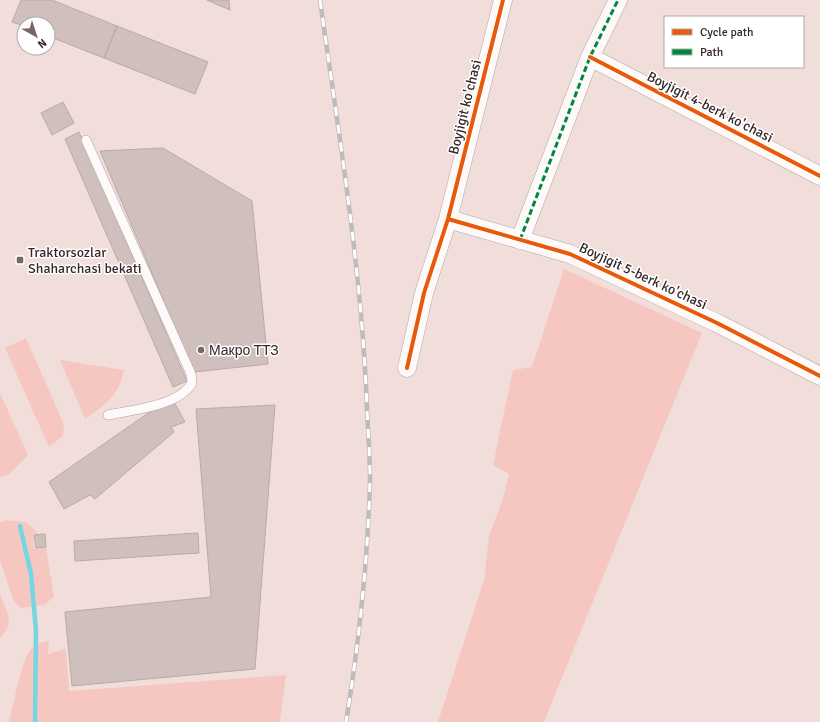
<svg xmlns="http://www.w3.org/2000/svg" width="820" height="722" viewBox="0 0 820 722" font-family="Signika,sans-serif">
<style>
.green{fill:#f6c7c1}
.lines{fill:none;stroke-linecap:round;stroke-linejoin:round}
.stream{stroke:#75d5e1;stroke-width:4.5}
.building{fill:#cfc0be;stroke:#b9aaa7}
.service-casing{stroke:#b4a5a3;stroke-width:10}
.minor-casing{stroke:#b4a5a3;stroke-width:19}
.service{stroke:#fdfaf9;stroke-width:9}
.minor{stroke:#fdfaf9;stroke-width:18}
.rail-casing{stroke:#c0bbba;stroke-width:4.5}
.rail{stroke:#fff;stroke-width:3;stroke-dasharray:9;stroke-linecap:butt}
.quiet{stroke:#00873e;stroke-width:3;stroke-dasharray:6 3;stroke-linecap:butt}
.cycleway-casing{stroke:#fff;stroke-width:6}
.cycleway{stroke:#e8590c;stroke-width:4}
.poi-dot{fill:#776765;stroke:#fff;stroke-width:1.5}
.labels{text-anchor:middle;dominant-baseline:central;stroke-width:3;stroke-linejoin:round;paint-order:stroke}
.street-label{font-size:14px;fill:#352826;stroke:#fff}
.poi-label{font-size:14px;fill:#352826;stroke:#fff;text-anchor:start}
</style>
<rect width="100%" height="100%" fill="#f1ddda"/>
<path class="green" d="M564,269L702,333L544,722H438L484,580L489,536L503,499L509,474L493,465L513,370L532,367Z
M26,338L64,425L63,436L49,447L5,348Z
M60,360L124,370C118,397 106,404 85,419Z
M0,393L28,455L8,475L0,477Z
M6,520L26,522L38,533L33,534L34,549L46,547L54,597L44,605L21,608L14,602L0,560V523Z
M0,594C7,613 16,622 0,638Z
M49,641L48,654L66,649L69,691L286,675L280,722H9C13,707 22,657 32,648C36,644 43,642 49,641Z"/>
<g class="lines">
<path class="stream" d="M20,526L31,574L36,631L35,722"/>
</g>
<path class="building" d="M21,0H52L117,26L104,58L48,36V24H24V26L12,22Z
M207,0H229L230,10Z
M117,26L208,62L195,94L104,58Z
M63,102L74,123L52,135L41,113Z
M79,132L187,381L173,387L65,139Z
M163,148L252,201L268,364L194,372L100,151Z
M174,402L185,422L171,427L174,432L95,499L90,495L64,509L49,482L154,409Z
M275,405L255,669L72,686L65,612L211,597L196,409Z
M198,533L199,553L75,561L74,541Z
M45,534L46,547L36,548L34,535Z"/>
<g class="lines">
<g class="service-casing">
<path id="service" d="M86,140L191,374L192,383C179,406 132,410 108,415"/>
</g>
<g class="minor-casing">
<path id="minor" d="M590,57L820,176
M448,219L570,254L717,323L820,376
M520,240L590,57L618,0
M407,368L424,293L448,219L503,0"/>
</g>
<use href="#service" class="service"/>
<use href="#minor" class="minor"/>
<g class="rail-casing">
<path id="rail" d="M320,0C339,136 362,272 367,409C368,432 370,456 370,479C368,560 359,642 346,722"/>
</g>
<use href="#rail" class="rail"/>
<path class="quiet" d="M520,240L590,57L618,0"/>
<g class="cycleway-casing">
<path id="cycleway" d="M590,57L820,176
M448,219L570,254L717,323L820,376
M407,368L424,293L448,219L503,0"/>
</g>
<use href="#cycleway" class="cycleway"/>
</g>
<g class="poi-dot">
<rect x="16" y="256" width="8" height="8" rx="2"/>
<circle cx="201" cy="350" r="4"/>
</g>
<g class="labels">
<g class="street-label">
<text transform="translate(465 107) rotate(-76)">Boyjigit ko'chasi</text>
<text transform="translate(710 107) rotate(27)">Boyjigit 4-berk ko'chasi</text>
<text transform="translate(643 276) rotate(25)">Boyjigit 5-berk ko'chasi</text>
</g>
<g class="poi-label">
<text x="28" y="252">Traktorsozlar<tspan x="28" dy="16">Shaharchasi bekati</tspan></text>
<text x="209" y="350">Макро ТТЗ</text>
</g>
</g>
<rect x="664" y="16" width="140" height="52" fill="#ffffff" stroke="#aea9a8"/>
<rect x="672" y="29" width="20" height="6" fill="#e8590c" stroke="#aea9a8"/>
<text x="700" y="36" font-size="12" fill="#352826">Cycle path</text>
<rect x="672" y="49" width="20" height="6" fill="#00873e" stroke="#aea9a8"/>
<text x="700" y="56" font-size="12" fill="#352826">Path</text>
<g transform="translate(36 36) rotate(141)"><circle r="19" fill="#ffffff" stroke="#aea9a8"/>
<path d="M0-3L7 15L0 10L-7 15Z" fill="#776765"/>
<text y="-6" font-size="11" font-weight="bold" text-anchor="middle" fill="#352826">N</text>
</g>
</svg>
